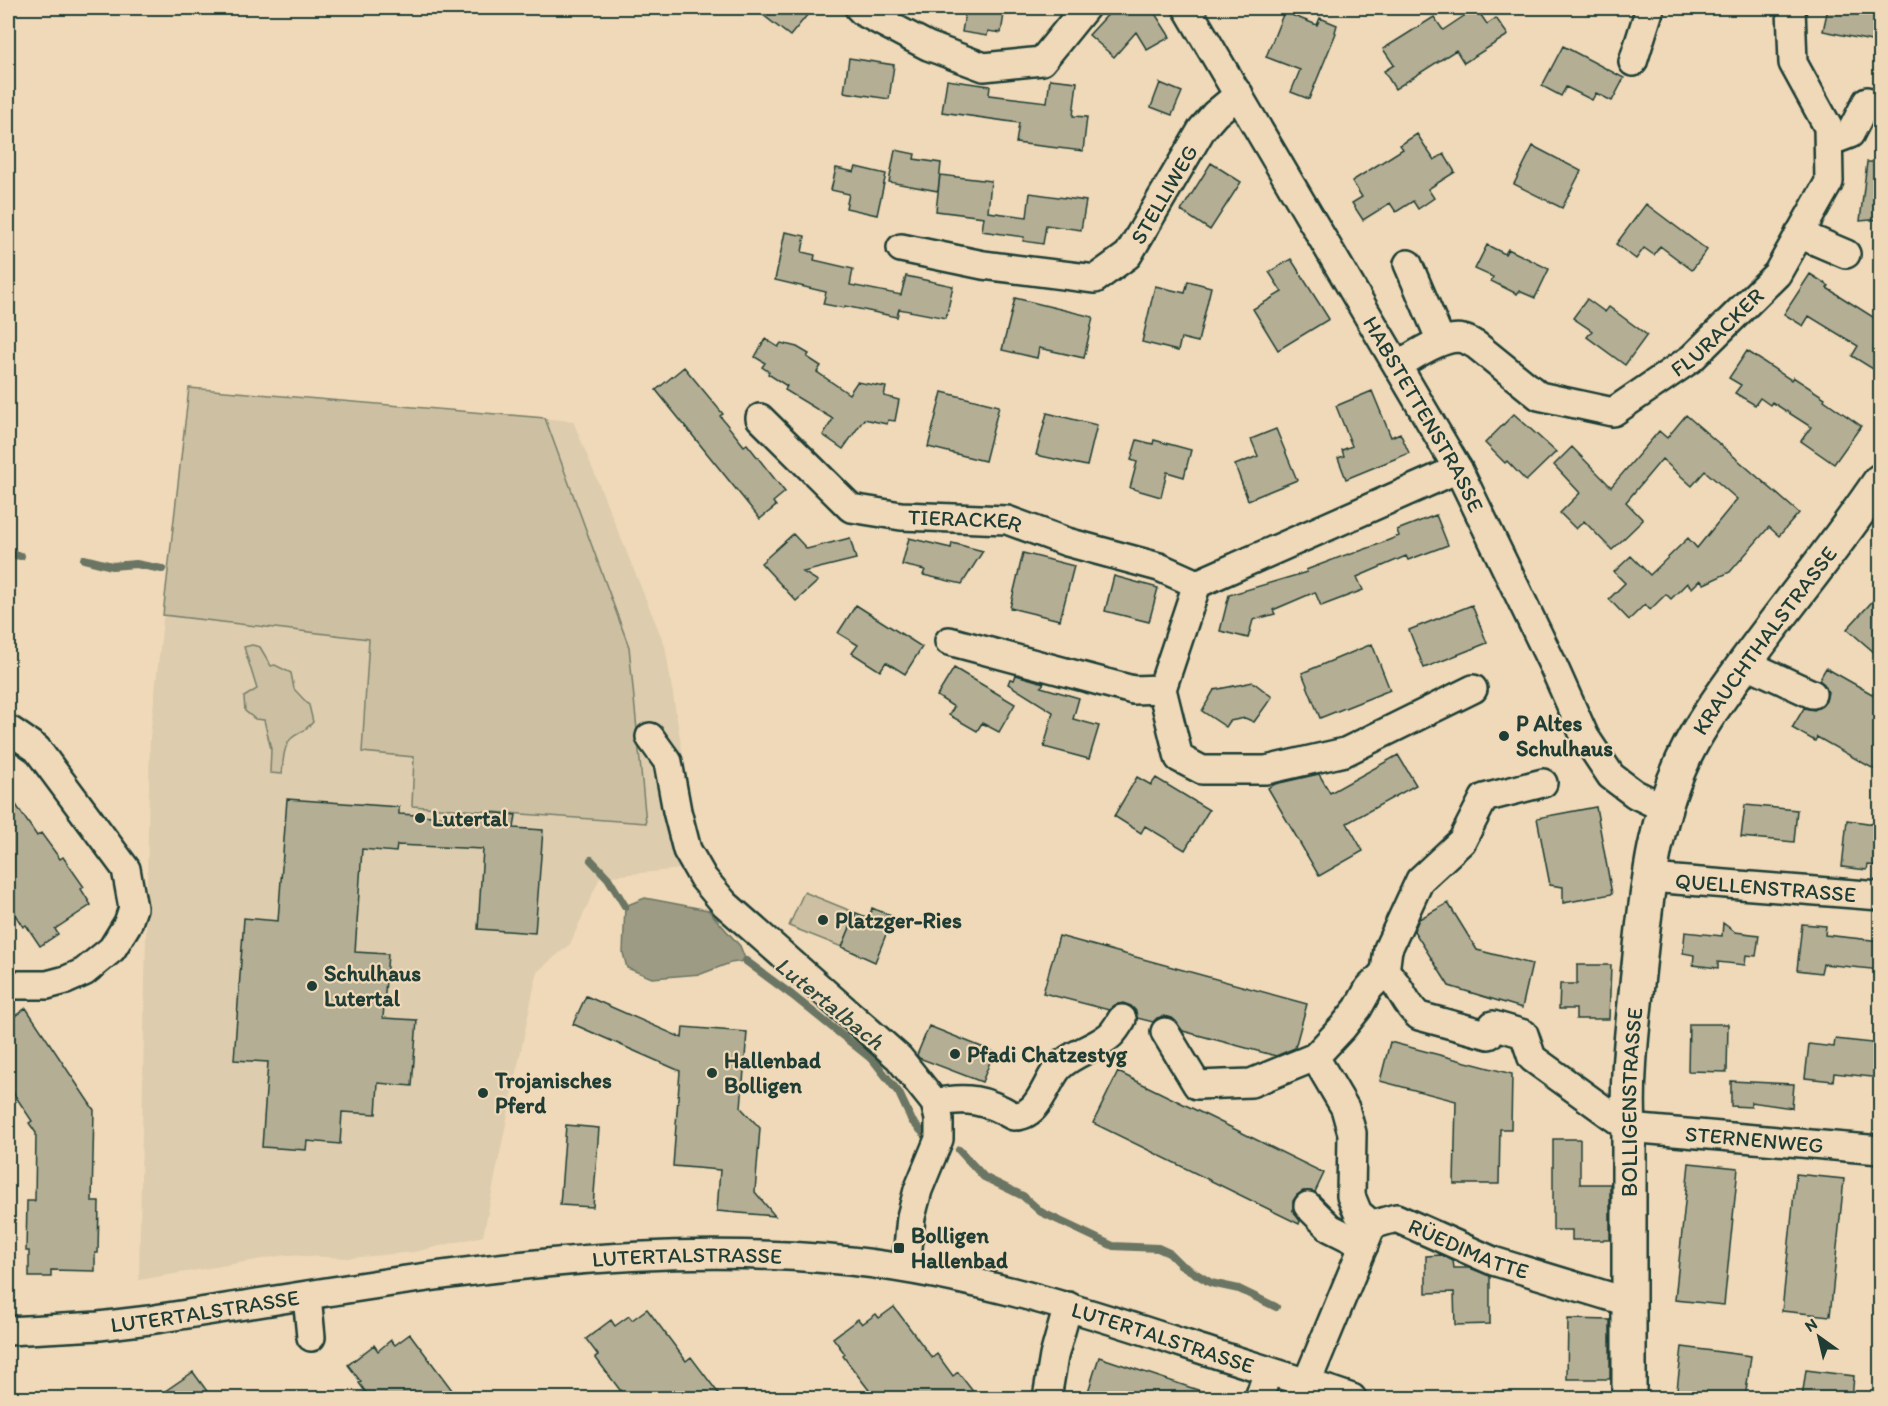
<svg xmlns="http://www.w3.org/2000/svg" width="1888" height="1406" viewBox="0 0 1888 1406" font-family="Itim,sans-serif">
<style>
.built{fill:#ddccad}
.green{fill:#cdc0a2;stroke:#767e6b;stroke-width:1.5}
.water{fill:#9d9b83;stroke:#6b7563;stroke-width:1.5}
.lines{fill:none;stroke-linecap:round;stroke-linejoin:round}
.stream{stroke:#6b7563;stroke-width:8}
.building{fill:#b4ae94;stroke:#1f3d34;stroke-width:1.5}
.minor-casing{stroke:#1f3d34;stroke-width:32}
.major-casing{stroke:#1f3d34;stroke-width:38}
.minor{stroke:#efd9b8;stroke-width:27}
.major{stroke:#efd9b8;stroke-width:33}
.poi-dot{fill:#1f3d34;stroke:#efd9b8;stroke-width:2}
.labels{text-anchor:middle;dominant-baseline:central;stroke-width:4.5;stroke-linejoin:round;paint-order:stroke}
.street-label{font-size:22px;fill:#1f3d34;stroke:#efd9b8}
.poi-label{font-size:22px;font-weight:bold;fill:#1f3d34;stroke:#efd9b8;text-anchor:start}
.water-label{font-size:24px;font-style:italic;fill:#324b40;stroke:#efd9b8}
</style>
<rect width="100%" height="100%" fill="#efd9b8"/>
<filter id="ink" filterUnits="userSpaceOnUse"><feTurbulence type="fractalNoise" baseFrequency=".0167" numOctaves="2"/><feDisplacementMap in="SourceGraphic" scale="12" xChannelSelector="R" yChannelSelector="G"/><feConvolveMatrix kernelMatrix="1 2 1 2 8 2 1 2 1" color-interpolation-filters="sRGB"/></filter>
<g filter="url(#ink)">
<path class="built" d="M189,388L573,421L665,646L701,867L600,877L570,944L537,972L483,1236L414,1252L350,1258L285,1255L139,1280L150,737Z"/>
<path class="green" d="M189,388L545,418L629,647L646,823L412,806L414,757L362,752L369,639L163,615Z
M252,645L260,647L271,666L275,665L291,673L294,689L309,705L313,722C307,729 301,732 293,737C283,744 283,763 282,774L270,773L271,749L264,720L255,719L245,711L244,697L257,689L244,647Z
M804,892L856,913L842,947L789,926Z"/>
<path class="water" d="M645,898L708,910L740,946L746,961L730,963L701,974L652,978L627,968L623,953L625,906Z"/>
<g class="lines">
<path class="stream" d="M8,554L21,556
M84,559L112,566L136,564L162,569
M591,860L608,878L625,906
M746,961L792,995L874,1061L899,1093L912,1121L928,1138
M959,1150L984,1177L1023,1196L1041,1212L1113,1246L1158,1248L1169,1253L1180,1264L1211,1283L1239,1289L1276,1307"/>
</g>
<path class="building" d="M754,8H813L790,36Z
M966,8H1005L1001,33L988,31L987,36L962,32Z
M1114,8H1158L1154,12L1170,37L1147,50L1136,32L1114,57L1089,35Z
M1476,8L1487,24L1496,18L1508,35L1464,63L1456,50L1395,89L1384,71L1394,65L1383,49L1434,17L1443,30Z
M1828,8H1881V43L1823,31Z
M1284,12L1317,25L1320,18L1337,25L1335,32L1336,33L1309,99L1291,92L1300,70L1266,57Z
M1563,46L1624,78L1612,101L1596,93L1592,100L1566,87L1561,96L1542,86Z
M849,58L894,65L889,99L844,92Z
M1050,79L1077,82L1073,116L1087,117L1083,151L1016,143L1019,123L942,112L947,80L990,86L989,95L1047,102Z
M1160,83L1182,92L1172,115L1151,107Z
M1417,134L1434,160L1444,154L1455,172L1428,189L1434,198L1418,209L1413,201L1396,212L1390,203L1363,220L1352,203L1362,197L1352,181L1403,149L1400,145Z
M1533,146L1581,171L1562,208L1514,184Z
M895,150L915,154L914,159L941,163L938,191L889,182Z
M1867,162H1881V219L1860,221Z
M1211,163L1241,182L1210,230L1181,211Z
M856,167L886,174L877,215L846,208L849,194L831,190L836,168L854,172Z
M940,175L991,181L988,212L1027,217L1030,193L1086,201L1081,230L1046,225L1043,244L1023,241L1024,237L982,231L984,217L936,211Z
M1646,204L1707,250L1692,270L1660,246L1654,255L1644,248L1636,259L1616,244Z
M785,232L805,236L802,252L815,255L814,260L853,269L850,285L901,295L906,276L953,286L946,318L899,309L897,317L845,306L844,308L823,304L826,292L775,280Z
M1487,245L1505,254L1508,249L1549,269L1535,298L1519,291L1517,294L1491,281L1493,277L1475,269Z
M1291,259L1329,319L1278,350L1253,309L1282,292L1269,272Z
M1810,274L1829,286L1827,288L1876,319L1881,311V374L1852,356L1858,346L1809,316L1803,326L1784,314Z
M1188,281L1211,287L1198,342L1181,338L1178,351L1142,342L1155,286L1185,293Z
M1015,298L1093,317L1084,358L1039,348L1037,358L1002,350Z
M1587,299L1605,312L1609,307L1647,335L1625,365L1587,337L1592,331L1573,318Z
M765,339L778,347L781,343L797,347L809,354L807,357L821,366L817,372L849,394L857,382L886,387L884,396L899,400L895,421L888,420L887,424L864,419L843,449L823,435L833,419L785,390L787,386L768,374L769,372L762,367L765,363L755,357Z
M1747,351L1791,380L1793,377L1825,398L1824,400L1861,426L1834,464L1801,441L1811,427L1772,402L1770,405L1760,398L1755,405L1735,393L1741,385L1729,378Z
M684,367L723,414L720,416L744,446L747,444L785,492L773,502L776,506L760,519L656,390Z
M1372,391L1391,437L1400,433L1409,453L1346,479L1338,458L1344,456L1342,450L1352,446L1336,406Z
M942,392L999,406L985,461L928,447Z
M1047,413L1097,425L1087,466L1036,455Z
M1514,414L1556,452L1526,481L1507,461L1505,463L1485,443Z
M1686,415L1799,513L1779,536L1769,527L1730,572L1704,584L1700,580L1692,588L1687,583L1671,599L1666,594L1650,610L1645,604L1629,620L1609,599L1625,583L1614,572L1631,556L1650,575L1688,538L1697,548L1737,499L1705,471L1692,486L1662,459L1626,502L1643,520L1612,550L1584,521L1576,529L1560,513L1580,493L1554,465L1572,447L1611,487L1659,431L1667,438Z
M1276,429L1297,480L1248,500L1235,465L1258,456L1251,439Z
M1137,440L1153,444L1154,440L1191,450L1184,477L1167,472L1161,497L1130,488L1137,462L1131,460Z
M1436,515L1448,545L1408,560L1406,556L1357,577L1363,590L1321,606L1315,592L1273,610L1275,614L1253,620L1248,638L1220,631L1229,595L1307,572L1306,570L1348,554L1349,555L1374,546L1399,536L1397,530Z
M793,534L807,549L850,538L856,559L803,572L818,581L796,601L761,563Z
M909,538L951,548L952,543L983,551L962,584L923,575L925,570L902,565Z
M1023,553L1074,566L1060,620L1010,608Z
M1114,576L1158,588L1149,622L1105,611Z
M1881,592V658L1847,629Z
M856,605L922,647L905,674L886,662L880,671L852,653L858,645L838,633Z
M1472,605L1487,643L1424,668L1409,630Z
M1372,644L1390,690L1320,718L1302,673Z
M954,668L1015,704L999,732L982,723L977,731L949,715L954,707L937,696Z
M1826,668L1881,699V773L1817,737L1815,741L1792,728L1804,708L1814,710L1822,706L1826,701L1828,692L1824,684L1819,680Z
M1016,675L1044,683L1041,687L1079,698L1073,719L1099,726L1089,759L1044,747L1053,712L1008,684L1010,679L1014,680Z
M1253,682L1272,697L1254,722L1245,718L1230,721L1226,727L1202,711L1214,690Z
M1398,755L1416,785L1347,823L1363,851L1319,876L1268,788L1275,784L1319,774L1330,793Z
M1137,777L1151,785L1156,778L1209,810L1185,850L1145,826L1141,833L1114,816Z
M8,793L37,836L41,833L60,859L63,857L84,887L81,889L91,905L55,929L58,934L40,946L26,925L23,927L8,904Z
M287,799L399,807V814L486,819L487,812L516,815L514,828L543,830L535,933L478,929L483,849L397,845L396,852L362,849L355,952L388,954L383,1018L417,1020L412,1086L378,1083L376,1114L342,1112L340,1144L307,1141L306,1150L262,1147L268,1062L234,1060L244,918L278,921Z
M1745,805L1797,810L1794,842L1741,837Z
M1596,807L1612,894L1563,903V887L1550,885L1537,818Z
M1847,820L1881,825V866L1868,865L1867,870L1842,867Z
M1448,903L1477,950L1532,964L1522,1008L1449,986L1414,931L1419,919Z
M872,908L893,917L875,962L842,947L856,913L869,918Z
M1723,923L1735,932L1759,935L1756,956L1746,955L1745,965L1718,962V968L1693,965L1694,955L1683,953L1685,932L1722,936Z
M1802,924L1826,926L1825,935L1881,941V970L1823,964L1821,973L1797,970Z
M1059,936L1307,1004L1295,1048L1276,1056L1183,1031L1172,1018L1164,1016L1157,1018L1153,1022L1137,1018L1136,1011L1131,1006L1123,1003L1115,1005L1109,1010L1043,993Z
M1577,965H1611L1609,1019H1576V1009H1559L1560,984H1577Z
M586,996L682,1038L683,1027L747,1032L741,1108L760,1128L755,1192L775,1216L717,1211L720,1170L673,1166L680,1071L573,1024Z
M26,1008L94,1110L92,1202H99L98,1253H95V1271L51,1270V1277H29V1251H26L27,1201H35L36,1133L29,1123L32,1121L8,1085V1021Z
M1689,1024H1728L1727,1072L1688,1071Z
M929,1026L994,1052L982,1082L919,1058L917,1055Z
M1835,1039L1881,1044V1078L1834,1073L1833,1081L1805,1078L1809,1044L1834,1047Z
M1390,1042L1512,1074L1511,1129H1500L1499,1184H1454L1456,1101L1380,1081Z
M1118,1072L1324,1173L1315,1192L1303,1191L1297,1195L1293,1201V1211L1300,1221L1299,1224L1093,1123Z
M1731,1081L1794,1084L1792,1108L1751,1102V1107L1731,1106Z
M566,1125L599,1128L593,1207L560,1205Z
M1553,1139H1580V1184H1610V1240H1572V1230H1553Z
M1689,1163L1738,1168L1724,1305L1675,1300Z
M1796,1174L1844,1179L1830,1316L1782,1311Z
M1442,1255L1453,1261L1454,1268H1470L1490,1276V1324L1455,1325L1454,1292L1426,1293V1256Z
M894,1307L932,1358L937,1354L953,1376L958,1372L978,1398H875L843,1356L845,1354L833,1338L858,1319L862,1324L876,1314L879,1318Z
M647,1309L686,1361L691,1357L722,1398H626L595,1357L598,1355L586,1339L611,1320L615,1326L629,1316L632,1320Z
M1568,1319L1610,1320V1379H1567Z
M410,1334L458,1398H370L359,1383L361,1382L348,1365L374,1345L378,1351L391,1340L395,1345Z
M1682,1347L1751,1356L1745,1398H1676Z
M1099,1357L1210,1394V1398H1086Z
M1806,1370L1854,1376L1852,1398H1802Z
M193,1372L212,1398H155Z"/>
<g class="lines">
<g class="minor-casing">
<g id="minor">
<path d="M859,8L863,12L928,46L984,67L1042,61L1085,8"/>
<path id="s1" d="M1187,8L1458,469L1552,663L1585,737L1611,776L1635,794L1664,808"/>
<path d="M1633,62L1650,8"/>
<path d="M1829,142L1850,134L1867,101"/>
<path d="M1799,234L1846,254"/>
<path id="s2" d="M901,248L983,265L1095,279L1128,255L1202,129L1215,114L1239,94"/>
<path d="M1408,264L1441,341"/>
<path id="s3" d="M1398,365C1414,356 1444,334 1463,339C1468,340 1472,343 1476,345L1539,396L1613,412L1692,358L1777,274L1829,182L1828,127L1793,63L1791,8"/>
<path id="s4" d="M760,418L851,508L901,516L1007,520L1067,542L1159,567L1197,584"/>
<path d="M1458,469L1197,584L1162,689L1179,758L1202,770H1266L1345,752L1473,689"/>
<path d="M949,641L1133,690L1162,689"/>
<path d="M1745,663L1812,694"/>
<path d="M8,731H11L37,749L126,869L133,908L128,923L112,949L84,972L66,980L47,985H8"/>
<path d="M650,737L668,762L677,811L687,850L703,878L725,904L899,1058L935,1103L939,1119V1139L918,1190L911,1217L906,1268"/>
<path id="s5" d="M1650,878L1880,896"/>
<path d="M1385,972L1388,949L1420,880L1462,841L1484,798L1543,783"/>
<path d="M1165,1032L1197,1085L1251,1083L1315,1057"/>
<path d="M935,1103C966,1096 986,1100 1013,1116C1040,1117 1045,1082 1059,1067C1073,1053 1093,1049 1108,1037C1114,1033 1118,1025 1122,1019"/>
<path d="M1308,1206L1330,1228L1364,1245"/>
<path id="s6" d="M1372,1225L1358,1213L1351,1196L1352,1133L1345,1108L1315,1057L1343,1027L1358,1008L1369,988L1385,972C1401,984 1404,1004 1419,1016L1489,1035L1493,1025L1524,1034L1532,1058L1629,1128L1880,1150"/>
<path d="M307,1296L311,1337"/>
<path id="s7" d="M8,1331L99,1326L149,1320C376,1286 598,1239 829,1259C952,1269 1077,1308 1194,1347C1246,1364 1300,1380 1352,1398"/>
<path id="s8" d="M1307,1382L1372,1225L1396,1218L1493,1261L1628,1302"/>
<path d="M1047,1398L1054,1356L1068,1306"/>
<path d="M1259,1398L1268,1371"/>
</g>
</g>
<g class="major-casing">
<g id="major">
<path id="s9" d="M1629,1398V1128C1626,1080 1632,1032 1637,984C1646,903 1651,819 1690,746C1705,717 1726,690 1745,663C1789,602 1838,544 1880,481"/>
</g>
</g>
<use href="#minor" class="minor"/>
<use href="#major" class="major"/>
</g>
</g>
<g class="poi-dot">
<circle cx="1504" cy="736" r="6"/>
<circle cx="420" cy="818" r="6"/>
<circle cx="823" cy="920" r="6"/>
<circle cx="312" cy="986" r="6"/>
<circle cx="955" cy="1054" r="6"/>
<circle cx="712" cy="1073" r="6"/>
<circle cx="483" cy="1093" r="6"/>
<rect x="893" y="1242" width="12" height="12" rx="3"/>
</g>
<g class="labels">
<g class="street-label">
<text stroke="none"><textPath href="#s2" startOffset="308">STELLIWEG</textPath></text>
<text stroke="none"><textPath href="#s3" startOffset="374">FLURACKER</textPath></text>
<text stroke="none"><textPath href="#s1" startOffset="470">HABSTETTENSTRASSE</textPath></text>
<text stroke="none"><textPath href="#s4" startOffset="243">TIERACKER</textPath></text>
<text stroke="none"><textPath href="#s9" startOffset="789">KRAUCHTHALSTRASSE</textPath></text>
<text stroke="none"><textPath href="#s5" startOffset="116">QUELLENSTRASSE</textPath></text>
<text stroke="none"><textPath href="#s9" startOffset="296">BOLLIGENSTRASSE</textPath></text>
<text stroke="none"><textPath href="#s6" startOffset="738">STERNENWEG</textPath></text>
<text stroke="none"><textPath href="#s8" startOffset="274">RÜEDIMATTE</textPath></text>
<text stroke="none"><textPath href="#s7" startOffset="684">LUTERTALSTRASSE</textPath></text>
<text stroke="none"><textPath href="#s7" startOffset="198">LUTERTALSTRASSE</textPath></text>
<text stroke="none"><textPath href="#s7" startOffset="1170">LUTERTALSTRASSE</textPath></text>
</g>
<g class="poi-label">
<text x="1516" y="723">P Altes<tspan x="1516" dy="25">Schulhaus</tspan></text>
<text x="432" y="818">Lutertal</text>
<text x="835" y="920">Platzger-Ries</text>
<text x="324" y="973">Schulhaus<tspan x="324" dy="25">Lutertal</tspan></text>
<text x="967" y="1054">Pfadi Chatzestyg</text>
<text x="724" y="1060">Hallenbad<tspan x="724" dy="25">Bolligen</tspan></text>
<text x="495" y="1080">Trojanisches<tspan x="495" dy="25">Pferd</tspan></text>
<text x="911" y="1235">Bolligen<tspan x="911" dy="25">Hallenbad</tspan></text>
</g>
<g class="water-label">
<text transform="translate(830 1003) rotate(39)">Lutertalbach</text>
</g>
</g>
<rect width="1888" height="1406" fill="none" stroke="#efd9b8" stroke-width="30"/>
<rect x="15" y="15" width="1858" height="1376" fill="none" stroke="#1f3d34" stroke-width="2" filter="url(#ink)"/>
<g transform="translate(1819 1337) rotate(326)" stroke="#efd9b8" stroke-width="4.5" paint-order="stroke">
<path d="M0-4.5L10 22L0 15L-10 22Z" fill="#1f3d34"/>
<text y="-9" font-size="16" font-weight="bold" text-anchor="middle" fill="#1f3d34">N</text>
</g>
</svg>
